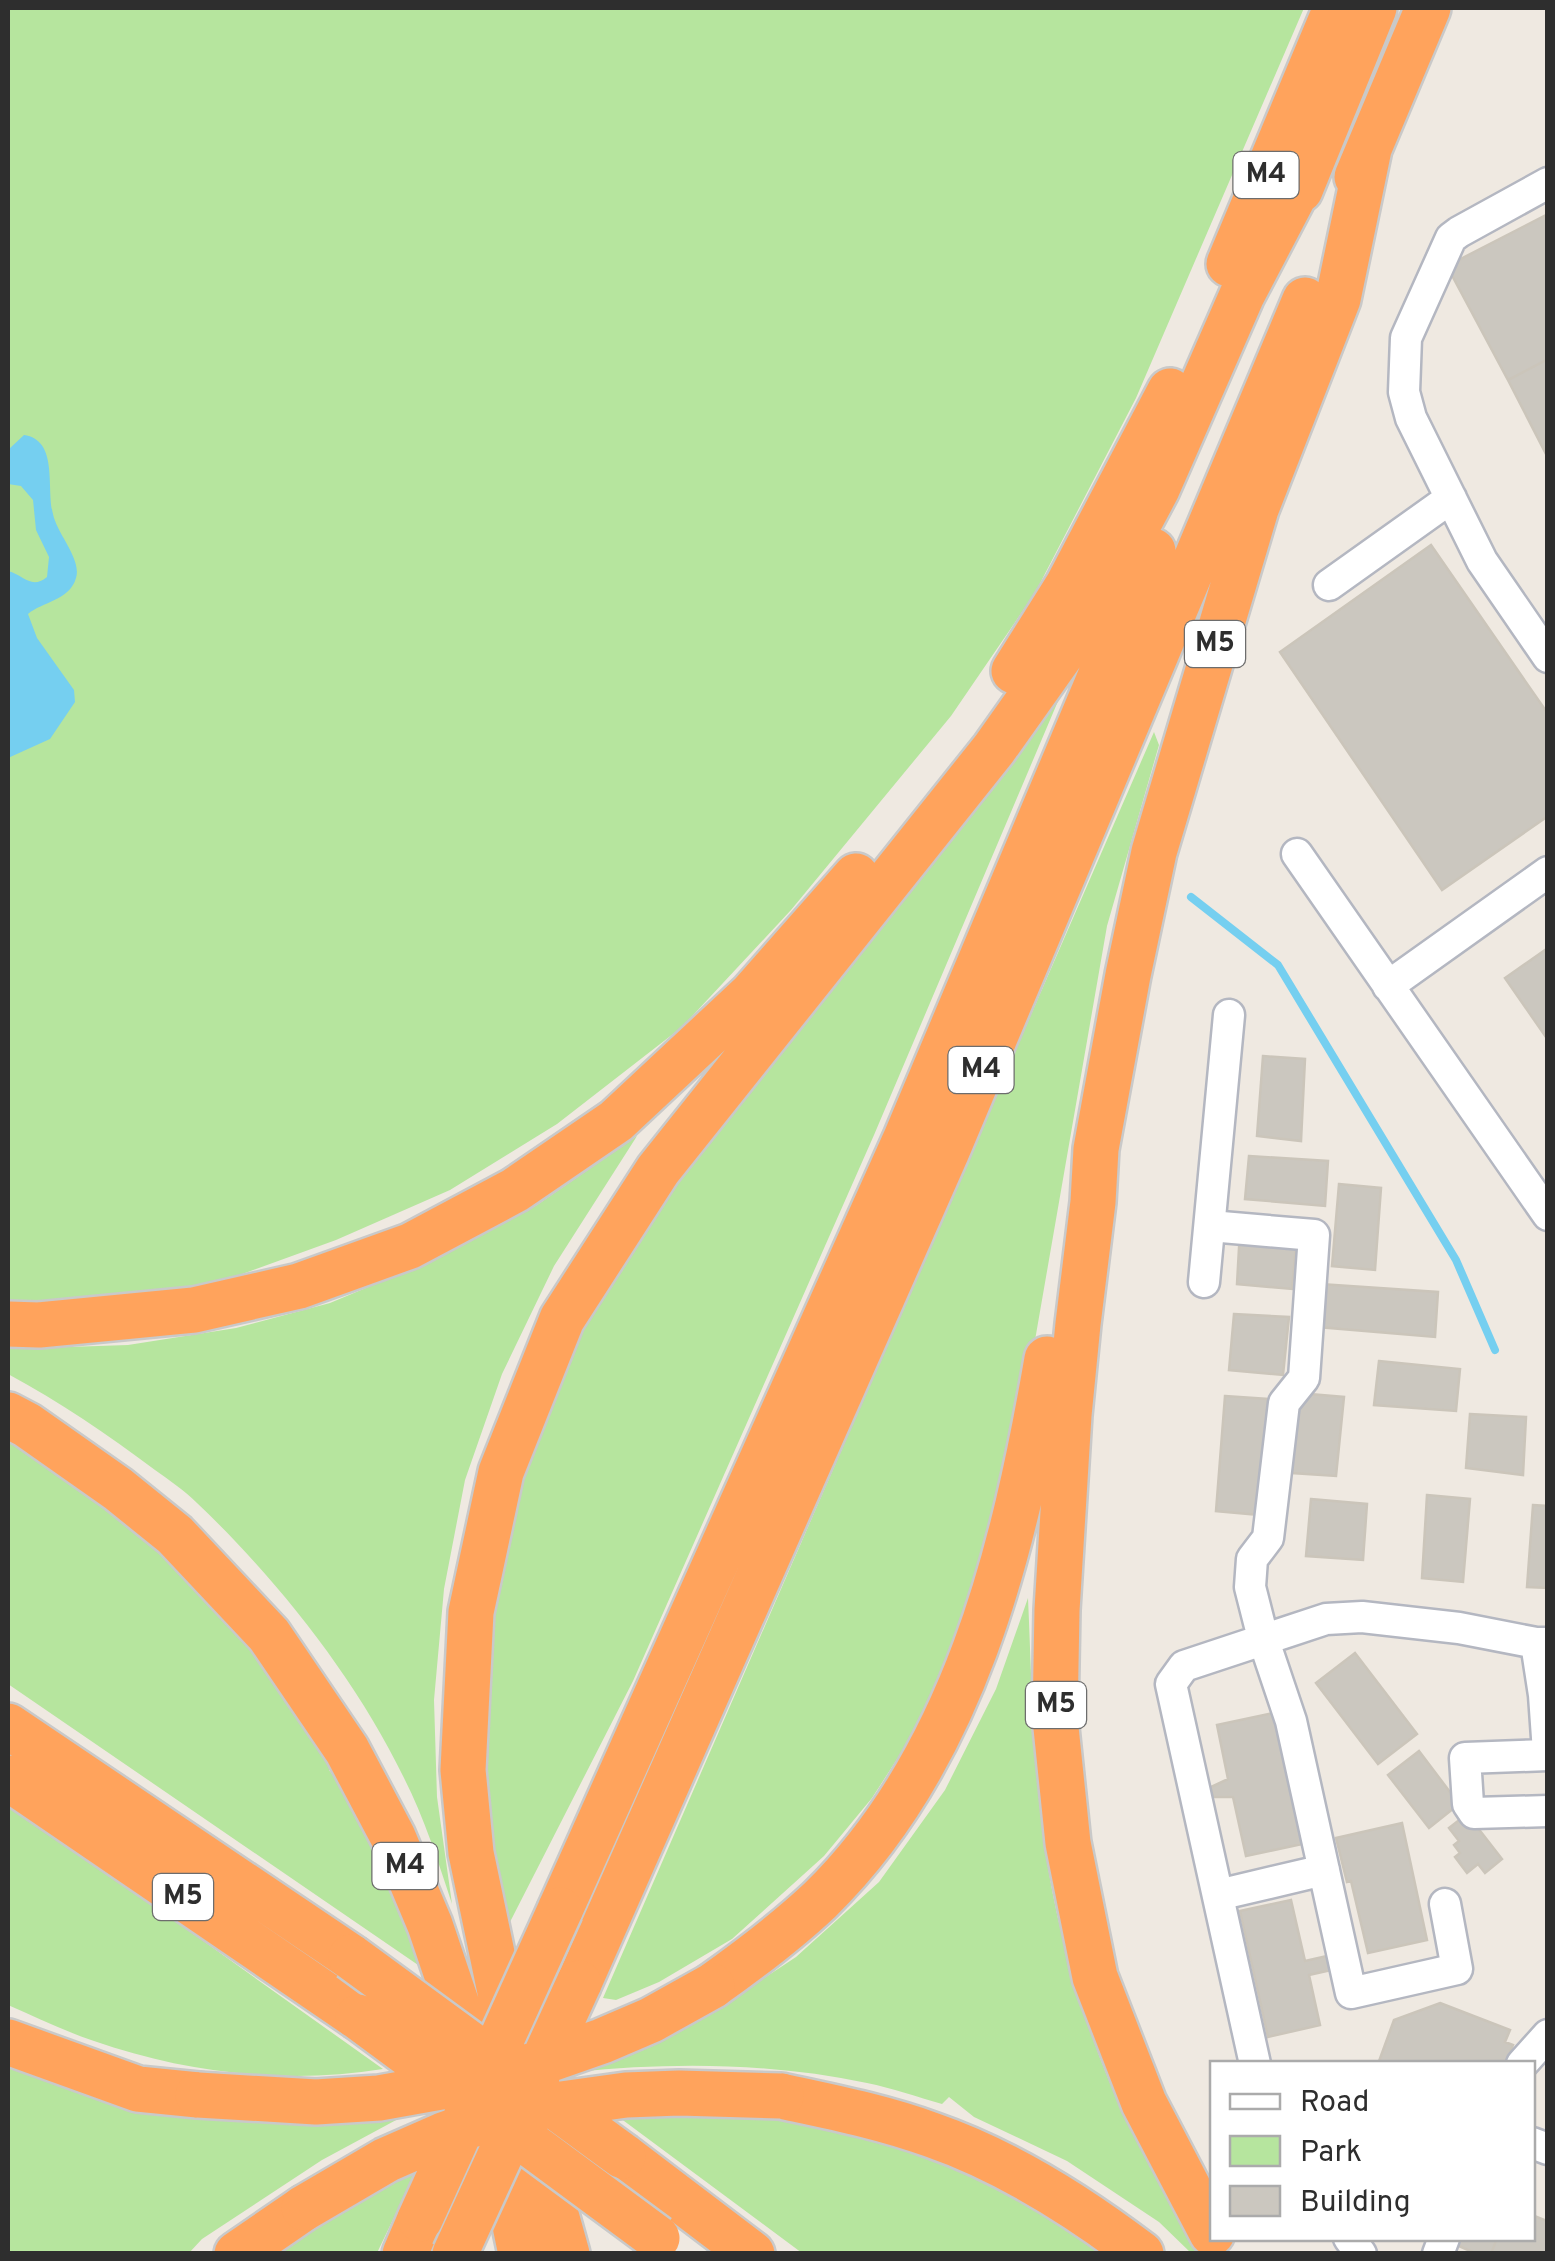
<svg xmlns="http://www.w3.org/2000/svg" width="1555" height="2261" viewBox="0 0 1555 2261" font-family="Overpass,sans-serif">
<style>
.green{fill:#b6e59e}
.water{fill:#75cff0}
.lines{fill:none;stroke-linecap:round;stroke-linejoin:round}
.stream{stroke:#75cff0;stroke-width:8}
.building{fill:#cbc7bf;stroke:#cbc5ba;stroke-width:2.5}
.minor-casing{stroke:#b4b7c1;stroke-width:35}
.highway-casing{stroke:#c9c9c9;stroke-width:50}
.minor{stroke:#fff;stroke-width:30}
.highway{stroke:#ffa35c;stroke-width:45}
.highway-bridge-casing{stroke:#c9c9c9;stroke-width:50;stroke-linecap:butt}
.highway-bridge{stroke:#ffa35c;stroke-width:45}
.labels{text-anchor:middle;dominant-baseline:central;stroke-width:8;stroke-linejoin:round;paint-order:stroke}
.shield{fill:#fff;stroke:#6d6d6d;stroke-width:2.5}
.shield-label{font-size:28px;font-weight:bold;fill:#2e2e2e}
</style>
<rect width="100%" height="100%" fill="#efe9e1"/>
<path class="green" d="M8,8H1304L1136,398L1035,593L951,716L791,910L682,1027L557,1124L450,1190L336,1240L234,1277L125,1300L8,1303Z
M1064,687L874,1135L633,1681L510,1922L488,1828L484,1699L496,1575L526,1445L611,1260Z
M1154,732L1159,745L1107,926L1014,1461L987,1567L921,1722L872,1798L824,1856L732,1939L659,1982L616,2000L603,1998Z
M637,1136L554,1266L502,1374L465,1480L444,1589L434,1700L437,1797L452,1904C438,1861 424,1817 403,1776C355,1677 276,1578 197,1503C184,1490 169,1480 155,1470C107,1434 60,1402 8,1374V1349L128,1345L236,1328L330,1303L440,1257L537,1205Z
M8,1430L89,1482L224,1606L340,1767L329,1770L357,1807L399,1894L421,1967L8,1684Z
M1028,1598C1032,1689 1033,1782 1049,1873C1064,1960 1092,2048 1130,2128C1151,2171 1179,2212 1203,2253H1191L1159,2222L1067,2161L974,2117L949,2097L942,2104C917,2097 892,2088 867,2083C772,2063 673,2062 576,2072L717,2009L796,1957L879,1882L945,1790L996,1689Z
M8,1802L383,2069C287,2085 186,2073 94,2041C64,2031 36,2017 8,2005Z
M8,2062L275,2121L398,2119L322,2160L202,2239L189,2253H8Z
M701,2112L800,2122L878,2135L990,2179L1109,2253H802L616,2115Z
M420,2163L377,2253L266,2254Z"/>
<path class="water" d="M24,435C59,440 46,489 53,514C57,534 82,559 76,578C70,600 42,602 28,614L37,638L74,690L75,702L50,739L8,758V571C24,575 31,590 47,577L49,557L36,530L33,500L21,486L8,484V450Z"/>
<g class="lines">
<path class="stream" d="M1191,897L1278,965L1456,1260L1495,1350"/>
</g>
<path class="building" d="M1548,214V359L1508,380L1447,266Z
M1548,359V458L1508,380Z
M1431,545L1548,714V816L1442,890L1280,652Z
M1548,948V1040L1505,978Z
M1263,1056L1305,1059L1301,1141L1257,1136Z
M1249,1156L1328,1161L1325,1206L1245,1199Z
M1339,1184L1381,1188L1375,1270L1332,1266Z
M1240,1230L1297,1235L1292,1289L1237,1284Z
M1320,1284L1438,1292L1435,1337L1318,1327Z
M1234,1314L1289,1317L1283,1375L1229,1370Z
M1379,1361L1460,1369L1456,1411L1374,1405Z
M1298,1393L1344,1397L1336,1476L1292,1473Z
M1225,1396L1268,1399L1258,1515L1216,1511Z
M1470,1414L1526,1417L1523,1475L1466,1468Z
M1427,1495L1470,1499L1463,1582L1422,1578Z
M1311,1499L1367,1504L1363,1560L1306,1556Z
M1533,1505L1548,1506V1588L1527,1587Z
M1355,1653L1417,1734L1378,1764L1316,1683Z
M1273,1713L1302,1844L1246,1856L1233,1797H1213L1211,1787L1228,1779L1217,1725Z
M1419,1751L1459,1804L1429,1828L1388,1775Z
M1467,1814L1502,1859L1485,1873L1478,1864L1467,1873L1455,1857L1460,1853L1454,1845L1459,1841L1449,1828Z
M1402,1823L1427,1940L1368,1953L1351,1881L1347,1882L1336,1838Z
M1291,1900L1305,1961L1327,1956L1331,1970L1309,1975L1320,2025L1268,2037L1240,1911Z
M1440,2003L1510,2030L1505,2042L1513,2045L1505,2064H1378L1394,2020Z
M1532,2215L1547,2221V2254H1491L1497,2238H1532Z
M1454,2238H1497L1491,2254H1477L1452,2243Z"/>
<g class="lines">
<g class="minor-casing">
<path id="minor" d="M1548,183L1459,232L1451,238L1406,338L1404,392L1411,418L1482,561L1548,657
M1329,585L1451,498
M1297,854L1548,1215
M1388,986L1548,872
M1210,1226L1314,1235L1304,1378L1284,1403L1268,1538L1252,1559L1250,1587L1263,1638L1291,1721L1351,1993L1457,1969L1445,1904
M1204,1282L1229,1015
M1536,1643L1544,1695L1548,1752
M1548,1755L1465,1758L1468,1804L1474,1813L1548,1811
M1218,1895L1324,1870
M1255,2064L1171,1684L1184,1666L1326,1619L1362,1617L1459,1628L1536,1643H1548
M1522,2064L1548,2035
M1532,2143L1548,2149
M1349,2238L1361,2254
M1438,2254L1444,2238"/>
</g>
<g class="highway-casing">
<path id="highway" d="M1357,177L1428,8
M1300,190L1374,8
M1229,264L1336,8
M1014,671L1068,585L1170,391
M8,1324L39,1325L194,1310L299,1286L410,1246L515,1190L616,1121L752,994L856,876
M8,1415L27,1425L118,1489L175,1535L269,1635L347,1750L393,1837L430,1925L477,2064
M8,1726L351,1957
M8,1778L358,2017
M560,1910L906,1138L1153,551
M579,1983L947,1151L1305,300
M712,1986C750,1959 786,1932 820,1900C964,1759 1014,1551 1047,1359
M8,2042L138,2089L198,2095
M512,2049L471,1853L463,1770L471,1612L501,1472L562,1319L658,1170L994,749L1092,611L1157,489L1242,295L1310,165
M781,2096C832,2107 883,2117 932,2135C1007,2161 1078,2206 1141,2254
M531,2125L567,2254
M495,2130L521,2254
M623,2156L752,2254
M1212,2233L1144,2103L1095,1977L1068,1843L1055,1718L1057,1610L1069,1415L1078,1324L1093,1202L1096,1149L1128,975L1154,852L1256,509L1338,299L1369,149
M237,2254L304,2208
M405,2254L420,2219"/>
</g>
<use href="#minor" class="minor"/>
<use href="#highway" class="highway"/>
<g class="highway-bridge-casing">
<path id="highway-bridge" d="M351,1957L623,2156
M358,2017L657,2238
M198,2095L316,2102L379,2098L502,2076L602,2041L651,2020L712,1986
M304,2208L386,2160L443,2135L500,2115L540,2107L626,2095L679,2093L781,2096
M420,2219L560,1910
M455,2254L579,1983"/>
</g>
<use href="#highway-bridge" class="highway-bridge"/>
</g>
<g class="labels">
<g class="shield">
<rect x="1233.5" y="152" width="65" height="46" rx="8"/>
<rect x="1185" y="621" width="60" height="46" rx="8"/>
<rect x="948.5" y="1047" width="65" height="46" rx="8"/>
<rect x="1026" y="1682" width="60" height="46" rx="8"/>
<rect x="372.5" y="1843" width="65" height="46" rx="8"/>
<rect x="153" y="1874" width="60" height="46" rx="8"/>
</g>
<g class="shield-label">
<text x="1266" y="175">M4</text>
<text x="1215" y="644">M5</text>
<text x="981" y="1070">M4</text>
<text x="1056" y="1705">M5</text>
<text x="405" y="1866">M4</text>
<text x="183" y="1897">M5</text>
</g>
</g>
<rect width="1555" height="2261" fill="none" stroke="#2e2e2e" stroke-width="20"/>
<rect x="1210" y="2061" width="325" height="180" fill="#ffffff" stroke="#ababab" stroke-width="2.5"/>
<rect x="1230" y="2094" width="50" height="15" fill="#ffffff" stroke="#ababab" stroke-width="2.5"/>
<text x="1300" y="2111" font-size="30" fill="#2e2e2e">Road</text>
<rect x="1230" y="2136" width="50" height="30" fill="#b6e59e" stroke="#ababab" stroke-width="2.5"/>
<text x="1300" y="2161" font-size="30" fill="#2e2e2e">Park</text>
<rect x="1230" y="2186" width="50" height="30" fill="#cbc7bf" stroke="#ababab" stroke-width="2.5"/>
<text x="1300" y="2211" font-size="30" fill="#2e2e2e">Building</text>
</svg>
